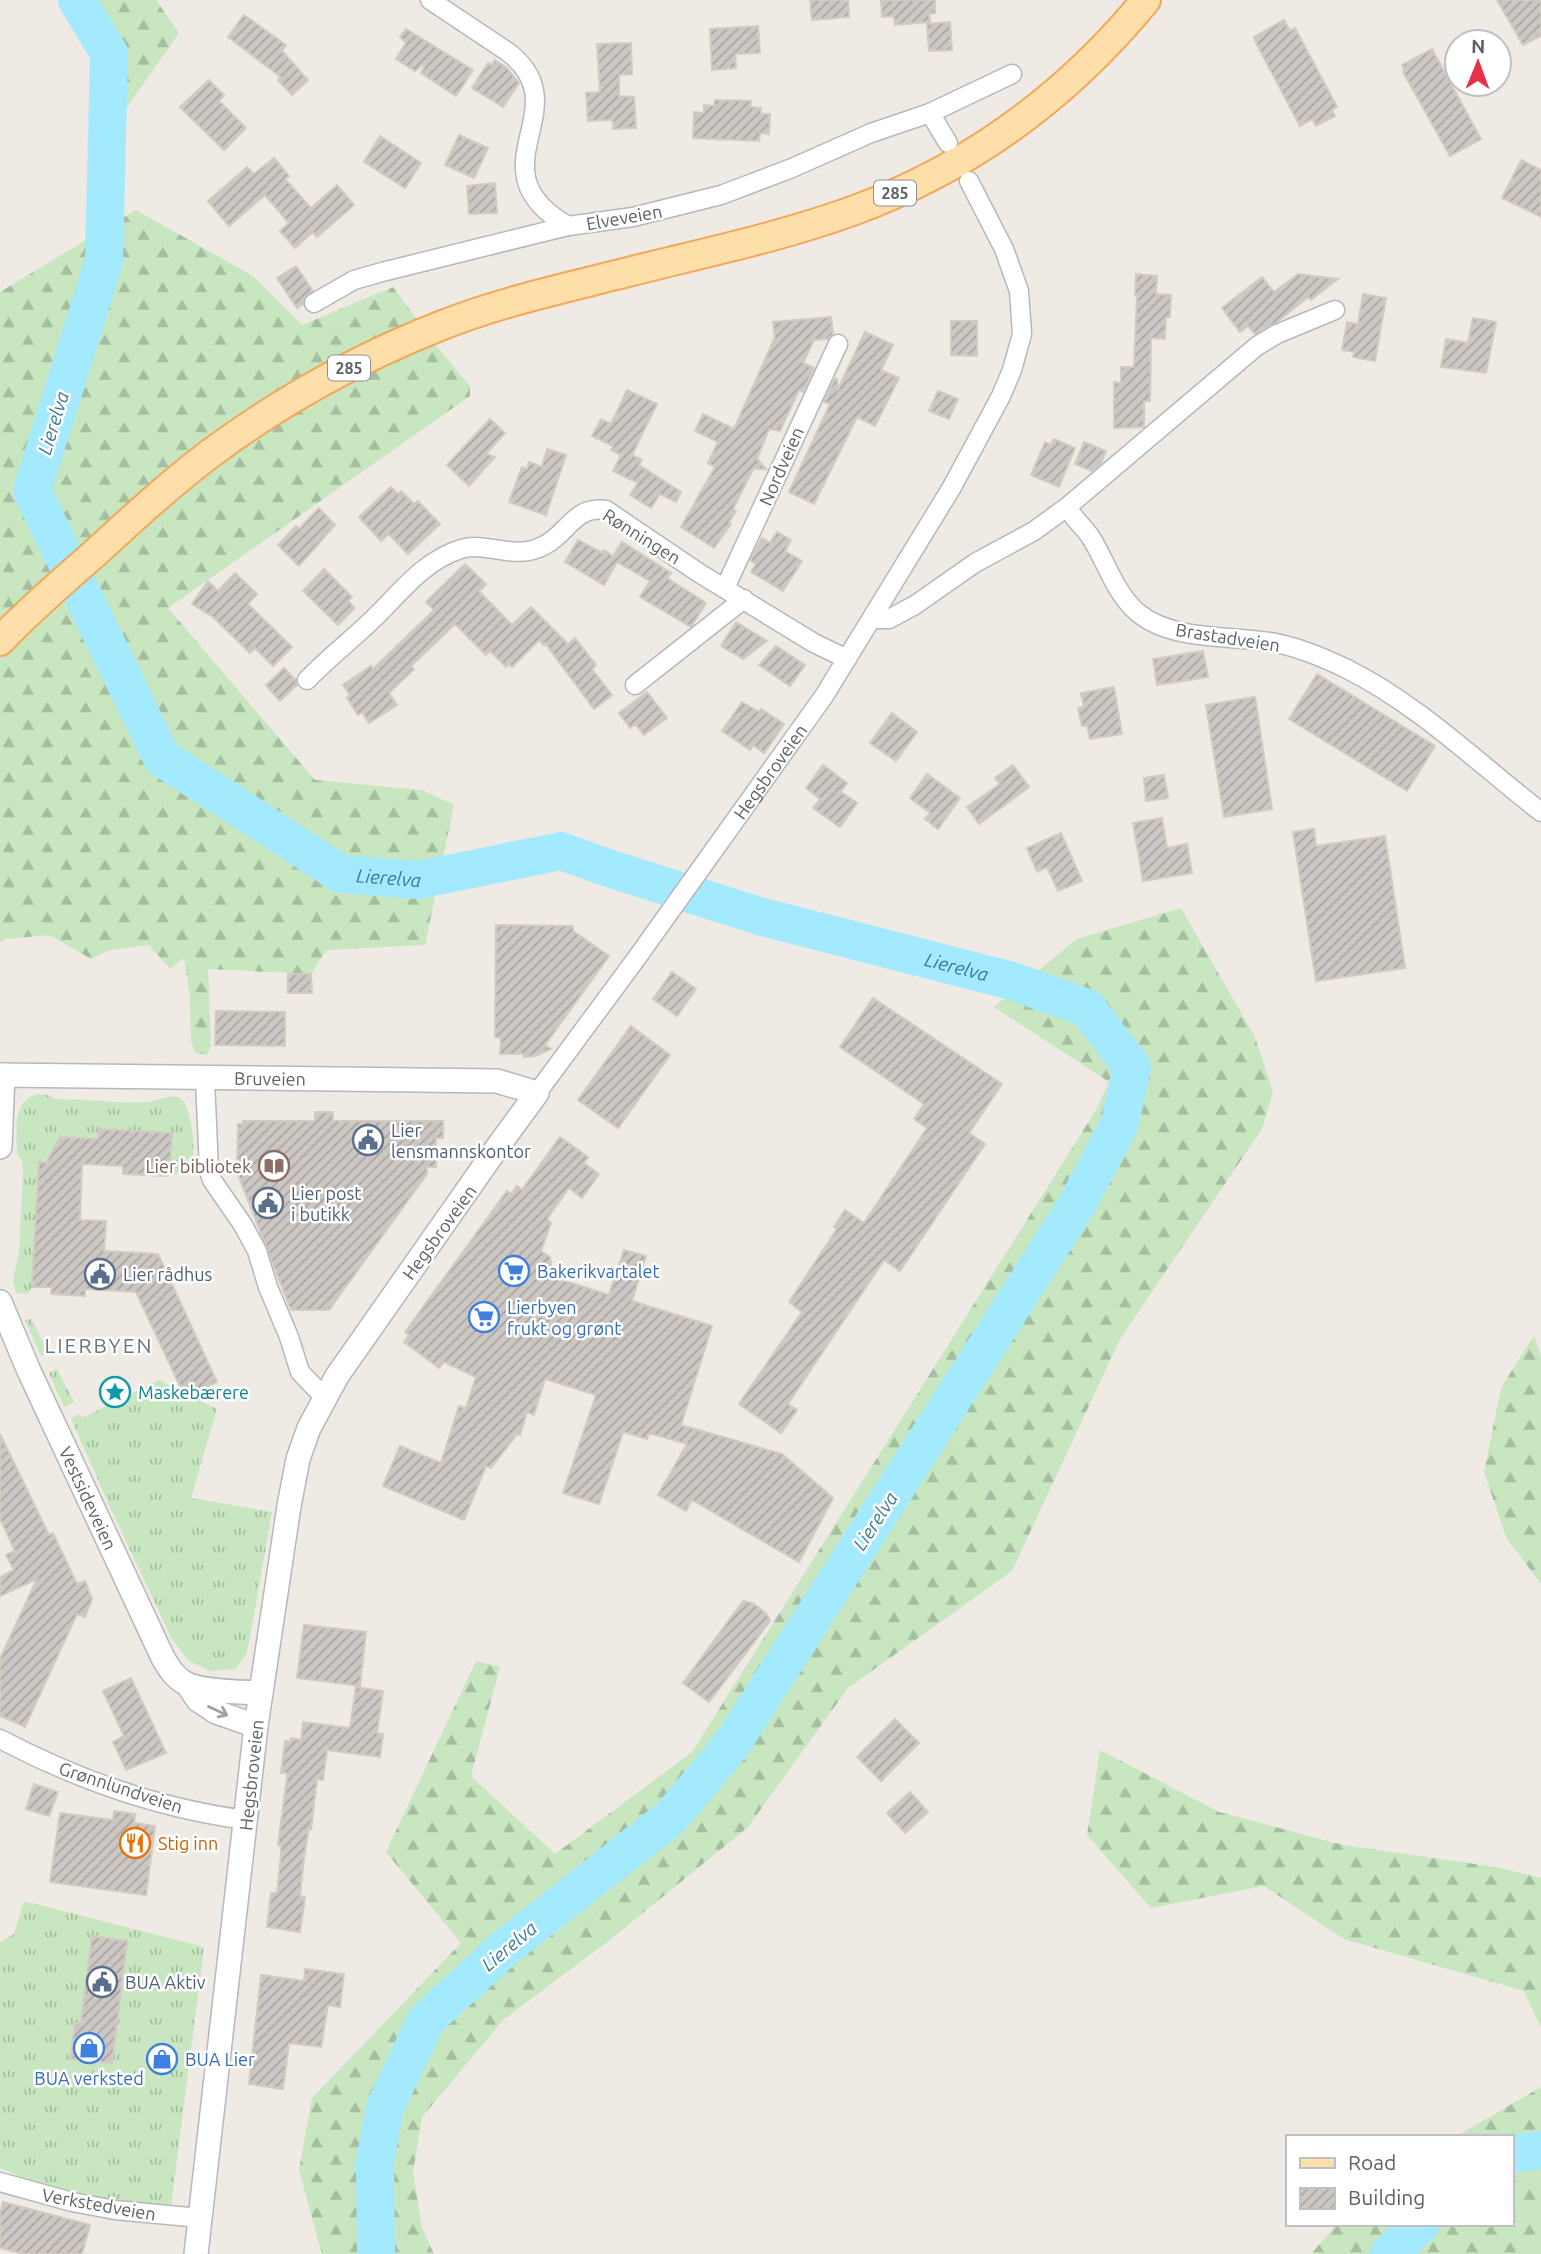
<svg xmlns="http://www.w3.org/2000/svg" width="1541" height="2254" viewBox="0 0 1541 2254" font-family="Ubuntu,sans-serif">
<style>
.grass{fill:url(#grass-tufts)}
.forest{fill:url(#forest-firs)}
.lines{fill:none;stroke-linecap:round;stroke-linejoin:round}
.river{stroke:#a4eaff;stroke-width:38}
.building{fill:url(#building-hatch);stroke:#d3cac2;stroke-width:2}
.minor-casing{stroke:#b5b8bb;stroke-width:21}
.tertiary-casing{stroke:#b5b8bb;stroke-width:26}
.primary-casing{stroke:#f2a75a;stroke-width:32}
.minor{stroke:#fff;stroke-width:18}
.tertiary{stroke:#fff;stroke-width:23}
.primary{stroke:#ffdfa9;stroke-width:28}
.oneway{stroke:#9da1a3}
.labels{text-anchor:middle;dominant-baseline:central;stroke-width:5;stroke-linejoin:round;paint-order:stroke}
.shield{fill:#fff;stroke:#8d9193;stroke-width:2}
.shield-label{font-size:16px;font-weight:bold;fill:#5c6265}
.street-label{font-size:18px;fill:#5c6265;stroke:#fff}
.service-label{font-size:18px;fill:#4e5e75;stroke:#fff;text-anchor:start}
.education-label{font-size:18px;fill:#785e54;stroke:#fff;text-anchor:end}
.shop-label{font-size:18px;fill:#366cbe;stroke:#fff;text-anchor:start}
.culture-label{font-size:18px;fill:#0d838f;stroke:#fff;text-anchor:start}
.food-label{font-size:18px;fill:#c56008;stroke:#fff;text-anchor:start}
.water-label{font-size:19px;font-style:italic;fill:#387a97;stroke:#fff}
.quarter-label{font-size:21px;letter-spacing:2px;fill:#6d7477;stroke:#fff}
</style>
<defs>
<pattern id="grass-tufts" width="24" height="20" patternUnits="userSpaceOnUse" patternTransform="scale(1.75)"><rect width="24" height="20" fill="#c8e6c0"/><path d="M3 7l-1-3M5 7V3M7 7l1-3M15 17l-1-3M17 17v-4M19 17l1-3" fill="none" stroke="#a6bea0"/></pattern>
<pattern id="forest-firs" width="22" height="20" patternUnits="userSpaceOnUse" patternTransform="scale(1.75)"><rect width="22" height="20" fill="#c8e6c0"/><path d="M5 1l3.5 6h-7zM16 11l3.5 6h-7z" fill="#a6bea0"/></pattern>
<pattern id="building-hatch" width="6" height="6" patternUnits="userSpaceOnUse" patternTransform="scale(1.75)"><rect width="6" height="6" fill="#ccc7c3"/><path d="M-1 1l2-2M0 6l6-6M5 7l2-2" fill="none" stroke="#a9a5a2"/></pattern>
</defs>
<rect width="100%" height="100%" fill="#efeae4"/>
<path class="grass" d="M38,1094L48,1095L55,1099C85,1099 117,1104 148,1102C157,1101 171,1094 180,1098C191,1104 196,1149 192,1160C189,1171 177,1175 166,1176L171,1133L99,1129L98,1139L59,1137L46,1162H38L32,1286L28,1294L16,1293L13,1281L19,1251L23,1174L22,1160L17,1155C17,1132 11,1101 38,1094Z
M31,1319L49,1353L41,1356L25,1320Z
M57,1369L74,1402L64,1407L49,1373Z
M159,1380L217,1409L191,1498L272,1512L250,1637L246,1655L235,1669L211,1671L189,1661L172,1639L108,1503L71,1418L80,1414L82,1418Z
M24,1901L204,1947L171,2207L99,2197L37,2184L0,2168V1942L14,1934Z"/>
<path class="forest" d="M78,0H156L179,33L108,134L111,58Z
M136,210L253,276L302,325L393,287L438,348L470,386V396L168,608L315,780L422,790L454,805L425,945L326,950L311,974L208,969L211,1046L207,1055L195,1053L191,1041L190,996L184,958L170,969L149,945L110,950L91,959L50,935L5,939L0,943V292Z
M1181,908L1255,1037L1273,1092L1262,1129L1120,1339L1012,1571L848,1688L748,1827L611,1939L503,2020L422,2117L413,2172L422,2228L434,2254H322L299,2170L312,2098L461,1943L386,1852L476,1661L500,1667L471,1776L555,1854L692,1752L1096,1110L1109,1082L994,1007L1077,939Z
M1534,1335L1541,1357V1584L1506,1537L1484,1472L1501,1388Z
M1100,1750L1219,1812L1343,1845L1496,1867L1541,1878V2028L1524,1991L1344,1939L1264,1886L1151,1908L1087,1835Z
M1541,2087V2254H1311L1337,2224H1511V2137H1455Z"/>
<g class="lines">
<g class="river">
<path id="s1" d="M77,0L109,53L104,261L32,491L162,758L341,874L418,880L561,851L608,868L759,916L1012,981L1087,1008L1132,1067L1120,1123L1075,1208L732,1744L671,1817L506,1947L427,2019L385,2107L375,2162L376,2254"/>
<path d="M1511,2154L1541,2150"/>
<path d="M1389,2254L1421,2224"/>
</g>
</g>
<path class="building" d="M810,0H848L849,17L812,20Z
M881,0H935V13L929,14L930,22L895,25L894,16L882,17Z
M1497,0H1541V36L1523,45Z
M244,15L286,45L282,51L308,80L292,95L278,80L281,77L228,37Z
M1284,20L1290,31L1295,28L1337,107L1332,110L1335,116L1316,126L1312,119L1300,126L1255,41L1254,37Z
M950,22L952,50L929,51L927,24Z
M758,26L760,53L735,54L736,68L712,70L710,29Z
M406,29L473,70L456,96L421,73L427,61L415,71L396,59L406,43L400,37Z
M631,43L632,74L619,75V96L634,97L636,128L613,129V120L588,121L586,93L600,92L597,44Z
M1432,49L1481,139L1450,156L1403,72L1405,71L1402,65Z
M495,60L507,68L519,83L503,107L472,88L488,63L492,65Z
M209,80L224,95L219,101L246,128L224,150L180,107Z
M715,100L751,101L750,107L761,108V114H770L769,134L760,133L759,141L693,138L694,112L704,113V105L714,106Z
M459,135L488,148L474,178L445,165Z
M380,136L421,163L405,188L364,162Z
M274,158L289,176L285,179L311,208L337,185L354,205L317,237L313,232L295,248L280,231L289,223L265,195L229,226L208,201L247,167L254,174Z
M1521,160L1541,170V217L1502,198Z
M495,183L497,213L469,214L467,186Z
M296,266L313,291L305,297L303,304L297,308L277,278Z
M1136,274L1157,276L1156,294L1171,295L1170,317H1166L1165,339L1151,338L1150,401H1144V427L1114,428V382L1121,383V367H1134L1137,295H1135Z
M1298,274L1338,279L1311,300L1308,297L1277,322L1255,334L1248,326L1240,332L1222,308L1262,277L1274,292Z
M1363,294L1386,298L1375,361L1353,357L1354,352L1342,350L1347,322L1358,324Z
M831,317L833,334L828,339L814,340L803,363L814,368L803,392L799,390L780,431L769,429L757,459L766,469H753L733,509L736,511L729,522L731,524L714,548L681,527L715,467L708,463L718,442L695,431L703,414L734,429L775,337L773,322Z
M1473,318L1496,322L1486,373L1441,367L1446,339L1468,343Z
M951,321H977V356L951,355Z
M865,332L893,345L881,370L899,378L875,426L857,417L814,504L789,492L830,404L824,402L835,378L837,379L838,389Z
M627,390L657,404L632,455L642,460L639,465L681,492L676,502L660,494L651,508L630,495L638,483L613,471L621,455L611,450L613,446L592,436L601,419L611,424Z
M938,391L958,399L949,419L929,411Z
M490,419L505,433L486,454L495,457L469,486L447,465Z
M1054,439L1075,448L1059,487L1031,475L1045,442L1051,445Z
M1084,442L1106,451L1101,463L1092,471L1075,464Z
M547,449L566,455L546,515L509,502L522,467L527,469L529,462L542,467Z
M391,487L398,494L401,491L414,504L418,501L440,524L408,554L389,534L381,541L359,517Z
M319,508L335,525L299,566L278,545L296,526L299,529Z
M777,532L791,540L785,551L802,561L783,591L751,572L756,564L750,560L762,538L770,543Z
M578,540L602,553L604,550L613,556L622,542L671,573L667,578L706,603L691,627L640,597L650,581L617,562L604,585L565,562Z
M465,564L486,584L479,591L512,625L531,607L568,644L575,638L596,665L592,669L612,695L594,709L545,643L544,645L539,640L512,667L509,664L506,667L490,651L486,655L455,624L411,666L414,669L389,693L397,705L369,723L362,712L358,715L347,698L350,695L343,685L371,666L373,669L398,645L434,610L426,602Z
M324,569L352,597L348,601L355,608L338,625L303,591Z
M235,573L257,594L248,604L292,647L273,666L255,648L250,653L213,617L192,604L208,581L218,591Z
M736,622L767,641L743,659L721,646Z
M776,646L805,665L790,686L759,665Z
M1203,651L1208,677L1157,685L1153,659Z
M284,668L296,680L297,685L280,701L266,685Z
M1317,674L1435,746L1407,791L1289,719Z
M1114,687L1122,734L1090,739L1087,725L1082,726L1078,708L1084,707L1081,693Z
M647,692L667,718L644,735L635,724L630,728L619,713Z
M1255,697L1272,809L1224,817L1206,705Z
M742,702L759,712L761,709L784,724L764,753L753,745L750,750L722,731Z
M892,713L917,732L896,761L870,743Z
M823,765L847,783L841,792L857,803L840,827L813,808L820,799L806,788Z
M1013,765L1029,787L979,824L967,807L1000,784L995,778Z
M927,774L960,798L938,829L925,819L930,813L910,798Z
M1164,775L1168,798L1146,801L1144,778Z
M1162,818L1167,848L1187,844L1192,873L1143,881L1133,823Z
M1314,829L1316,846L1385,836L1405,968L1316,981L1293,832Z
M1061,833L1082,881L1058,891L1047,867L1037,872L1027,848Z
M496,925L573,926V931L609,956L545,1045L551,1049L534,1056L524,1057V1054H500L501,1038L495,1037Z
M672,972L696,989L677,1016L653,999Z
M288,974H311L312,993H288Z
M873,998L1002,1084L969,1133L985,1144L900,1271L884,1260L788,1404L797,1410L781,1433L739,1404L802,1312L789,1302L837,1229L834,1227L845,1210L864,1223L927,1128L914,1119L924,1104L840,1047Z
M216,1011L285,1012V1046L215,1045Z
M631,1026L670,1055L618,1128L578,1100Z
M315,1112H333V1121H443V1138H436V1167H427V1174L329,1310H291L237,1172L238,1124H243V1121H315Z
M99,1129L172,1133L170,1168H167L166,1176L123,1174V1166L82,1164L80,1220L106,1221L104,1251L158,1254L217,1382L185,1397L136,1292L85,1289V1296L51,1294L52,1287H32L39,1162L46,1163L60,1137L98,1139Z
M560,1137L588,1157L584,1163L599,1174L582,1198L569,1188L547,1219L551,1223L541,1251L550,1257L553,1277L609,1295L624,1250L646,1256L632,1301L712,1326L681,1425L782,1454L833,1498L799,1562L692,1500L686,1511L658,1495L687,1444L649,1433L647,1439L623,1432L599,1504L563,1493L596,1395L545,1379L534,1415L527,1412L520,1435L517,1434L491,1468L486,1466L464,1520L383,1486L400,1446L441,1463L459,1406L466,1408L476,1377L444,1362L439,1368L404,1342L409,1335L405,1332L507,1191L511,1194L517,1186L522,1190Z
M0,1434L49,1535L53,1533L77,1584L85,1581L92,1599L85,1617L77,1614L25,1727L0,1716V1659L37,1579L0,1596V1577L14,1570L6,1555L15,1551L0,1519Z
M743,1601L752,1603L766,1613L770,1621L709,1702L683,1683Z
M304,1625L366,1632L360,1686L297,1678Z
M131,1678L166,1753L126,1770L113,1742L124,1736L103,1691Z
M356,1687L383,1691L377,1733L383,1734L380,1757L327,1750L323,1780L317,1779L311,1829L309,1828L304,1857L300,1896L305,1897L300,1932L267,1927L271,1893H277L281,1855V1846L278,1845L287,1777L286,1773H281L285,1741L290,1742L291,1738L301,1740L303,1722L350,1728Z
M895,1719L919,1743L881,1781L857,1757Z
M34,1784L58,1792L49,1816L26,1809Z
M910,1792L928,1812L905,1833L887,1813Z
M114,1811L135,1814L134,1823L155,1826L146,1895L50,1882L60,1813L113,1820Z
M92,1936L127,1941L112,2063L70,2059L75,2023H81Z
M305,1969L344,1974L340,2007L328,2005L321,2047L289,2043L283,2089L249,2084L261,1975L304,1981Z
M3,2202L90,2225L82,2254H24L0,2248V2214Z"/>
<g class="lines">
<g class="minor-casing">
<g id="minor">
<path d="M430,0L508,52C582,109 469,169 568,226"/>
<path d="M930,113L948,143"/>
<path d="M314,303L354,280L382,272L568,226L633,217L721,195L792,168L871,133L930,113L1012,74"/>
<path d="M1067,507L1257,346L1277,334L1335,310"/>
<path d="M725,588L838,344"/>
<path d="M872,619H889L915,605L975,563L1034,531L1067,507C1073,518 1083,526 1090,536C1106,561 1115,593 1137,612C1173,643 1236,634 1280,644C1303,649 1324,658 1345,668C1418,704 1478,763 1541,812"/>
<path d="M307,680C327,659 349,642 370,622C398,596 422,561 461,549C489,541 514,562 545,545C569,532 574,506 606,510L699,573L814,643L847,659"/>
<path d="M635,685L744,599"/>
<path d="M205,1079L209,1171L212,1180L243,1225L257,1251L268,1287L289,1337L300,1372L324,1397"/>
<path id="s2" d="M537,1093L636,959L824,696L952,487L1001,396L1012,370L1022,334L1019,291L1004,249L969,181"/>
<path d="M0,1739C76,1779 161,1809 246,1820"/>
<path d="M0,2182L72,2202L115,2210L200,2218"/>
</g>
</g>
<g class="tertiary-casing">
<g id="tertiary">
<path id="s3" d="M0,1075L497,1081L537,1093L499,1145L337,1376L309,1428L298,1459L289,1506L256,1726L196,2254"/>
<path d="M0,1147L3,1075"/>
<path id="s4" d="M0,1302L29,1371L163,1658C169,1668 174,1677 185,1683C200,1692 242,1692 261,1693"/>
<path d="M188,1685L198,1700L216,1712L256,1726"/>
</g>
</g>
<g class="primary-casing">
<path id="primary" d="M0,641C29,610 62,582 94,554C132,519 170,484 211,453C281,401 359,358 440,326C500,302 565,288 628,272C703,253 781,237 855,210C971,167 1068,95 1146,0"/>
</g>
<use href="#minor" class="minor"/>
<use href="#tertiary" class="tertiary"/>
<use href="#primary" class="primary"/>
</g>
<defs><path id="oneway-shaft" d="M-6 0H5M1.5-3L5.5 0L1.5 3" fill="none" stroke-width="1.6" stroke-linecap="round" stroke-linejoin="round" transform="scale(1.75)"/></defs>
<use class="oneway" href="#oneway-shaft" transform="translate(218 1711) rotate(25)"/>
<defs>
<g id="civic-ring" transform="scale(1.575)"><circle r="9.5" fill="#fff" stroke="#5c6f8a" stroke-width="1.5"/><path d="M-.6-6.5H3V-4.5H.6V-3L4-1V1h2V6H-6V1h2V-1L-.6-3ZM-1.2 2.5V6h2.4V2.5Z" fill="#5c6f8a"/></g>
<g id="library-ring" transform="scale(1.575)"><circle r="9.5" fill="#fff" stroke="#8d6e63" stroke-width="1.5"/><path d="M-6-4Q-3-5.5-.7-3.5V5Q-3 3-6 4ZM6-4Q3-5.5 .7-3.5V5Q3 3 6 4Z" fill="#8d6e63"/></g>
<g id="supermarket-ring" transform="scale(1.575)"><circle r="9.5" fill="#fff" stroke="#3f7fe0" stroke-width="1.5"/><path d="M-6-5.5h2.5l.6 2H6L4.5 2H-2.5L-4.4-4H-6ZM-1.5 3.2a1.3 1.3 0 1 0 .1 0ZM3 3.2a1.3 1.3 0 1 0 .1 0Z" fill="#3f7fe0"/></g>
<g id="sight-ring" transform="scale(1.575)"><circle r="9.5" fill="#fff" stroke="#0f9aa8" stroke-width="1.5"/><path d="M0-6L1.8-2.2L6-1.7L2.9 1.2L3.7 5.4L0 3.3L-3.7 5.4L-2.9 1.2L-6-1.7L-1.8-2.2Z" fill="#0f9aa8"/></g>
<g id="restaurant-ring" transform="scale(1.575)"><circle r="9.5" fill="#fff" stroke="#e8710a" stroke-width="1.5"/><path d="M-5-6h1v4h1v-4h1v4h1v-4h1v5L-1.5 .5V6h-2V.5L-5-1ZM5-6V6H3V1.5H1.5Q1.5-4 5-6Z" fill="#e8710a"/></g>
<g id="shop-ring" transform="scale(1.575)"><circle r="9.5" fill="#fff" stroke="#3f7fe0" stroke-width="1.5"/><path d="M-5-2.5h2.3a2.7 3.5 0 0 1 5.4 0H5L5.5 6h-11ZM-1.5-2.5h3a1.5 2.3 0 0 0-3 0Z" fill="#3f7fe0"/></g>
</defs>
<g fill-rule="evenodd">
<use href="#civic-ring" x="368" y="1140"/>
<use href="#library-ring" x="274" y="1166"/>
<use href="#civic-ring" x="268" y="1203"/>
<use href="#supermarket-ring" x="514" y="1271"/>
<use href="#civic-ring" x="100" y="1274"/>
<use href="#supermarket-ring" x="484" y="1317"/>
<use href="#sight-ring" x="115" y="1392"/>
<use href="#restaurant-ring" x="135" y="1843"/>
<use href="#civic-ring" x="102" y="1982"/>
<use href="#shop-ring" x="89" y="2048"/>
<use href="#shop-ring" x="162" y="2059"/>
</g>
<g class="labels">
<g class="shield">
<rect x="874" y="180.5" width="42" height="25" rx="5"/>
<rect x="328" y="355.5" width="42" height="25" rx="5"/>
</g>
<g class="shield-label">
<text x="895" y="193">285</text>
<text x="349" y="368">285</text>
</g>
<g class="street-label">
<text transform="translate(624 217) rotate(-10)">Elveveien</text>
<text transform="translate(781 466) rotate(-66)">Nordveien</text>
<text transform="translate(642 536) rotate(32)">Rønningen</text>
<text transform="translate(1228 637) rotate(9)">Brastadveien</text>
<text stroke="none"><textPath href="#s2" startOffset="397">Hegsbroveien</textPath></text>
<text stroke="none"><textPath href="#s3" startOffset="270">Bruveien</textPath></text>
<text transform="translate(439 1232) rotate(-54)">Hegsbroveien</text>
<text stroke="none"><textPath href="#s4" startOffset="215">Vestsideveien</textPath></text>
<text transform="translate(251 1775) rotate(-84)">Hegsbroveien</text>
<text transform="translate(121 1787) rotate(18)">Grønnlundveien</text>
<text transform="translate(99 2204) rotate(10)">Verkstedveien</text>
</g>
<g class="service-label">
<text x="391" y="1130">Lier<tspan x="391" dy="21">lensmannskontor</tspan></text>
<text x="291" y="1193">Lier post<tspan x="291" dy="21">i butikk</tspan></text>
<text x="123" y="1274">Lier rådhus</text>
<text x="125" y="1982">BUA Aktiv</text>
</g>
<g class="education-label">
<text x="251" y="1166">Lier bibliotek</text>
</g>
<g class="shop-label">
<text x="537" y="1271">Bakerikvartalet</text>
<text x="507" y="1307">Lierbyen<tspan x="507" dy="21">frukt og grønt</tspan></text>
<text x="185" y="2059">BUA Lier</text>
<text x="89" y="2078" text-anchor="middle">BUA verksted</text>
</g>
<g class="culture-label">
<text x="138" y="1392">Maskebærere</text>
</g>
<g class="food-label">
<text x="158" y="1843">Stig inn</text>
</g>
<g class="water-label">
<text transform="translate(53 423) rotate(-73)">Lierelva</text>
<text stroke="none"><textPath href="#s1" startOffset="1069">Lierelva</textPath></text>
<text stroke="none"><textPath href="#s1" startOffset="1657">Lierelva</textPath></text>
<text transform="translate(875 1521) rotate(-57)">Lierelva</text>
<text transform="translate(509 1946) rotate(-40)">Lierelva</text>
</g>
<g class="quarter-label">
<text x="99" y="1345">LIERBYEN</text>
</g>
</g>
<rect x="1286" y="2135" width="228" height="91" fill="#ffffff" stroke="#bec0c1" stroke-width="2"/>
<rect x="1300" y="2158" width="35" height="10" fill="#ffdfa9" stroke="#bec0c1" stroke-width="2"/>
<text x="1348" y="2170" font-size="21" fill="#5c6265">Road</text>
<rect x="1300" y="2188" width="35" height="21" fill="url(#building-hatch)" stroke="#bec0c1" stroke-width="2"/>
<text x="1348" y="2205" font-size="21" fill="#5c6265">Building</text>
<g transform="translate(1478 63) rotate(1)"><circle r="33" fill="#ffffff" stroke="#bec0c1" stroke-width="2"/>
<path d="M0-5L12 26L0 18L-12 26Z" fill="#ea2f47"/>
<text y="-10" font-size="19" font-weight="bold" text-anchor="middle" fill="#5c6265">N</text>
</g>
</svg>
